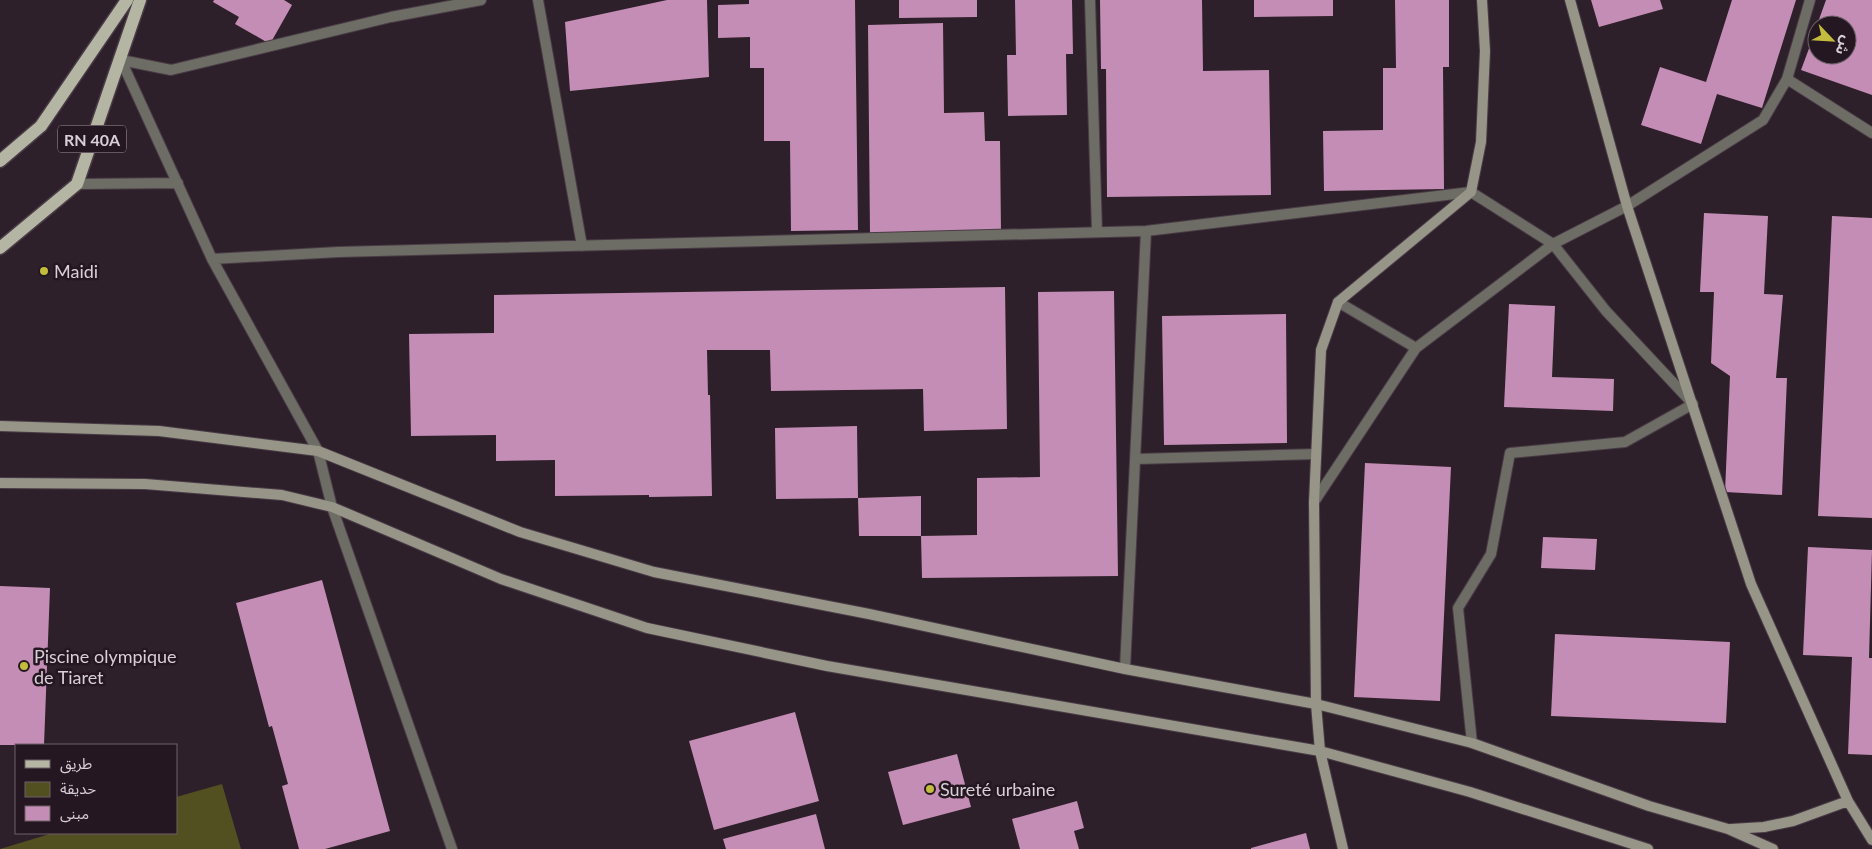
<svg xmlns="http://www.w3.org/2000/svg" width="1872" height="849" viewBox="0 0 1872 849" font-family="Lato,'Noto Sans Arabic',sans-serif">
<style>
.green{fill:#524f21}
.building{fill:#c48db5}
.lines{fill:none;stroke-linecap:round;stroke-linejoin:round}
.street-casing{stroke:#493c46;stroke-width:12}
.secondary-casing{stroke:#493c46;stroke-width:12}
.primary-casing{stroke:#493c46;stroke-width:15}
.street{stroke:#6d6d65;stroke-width:10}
.secondary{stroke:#969588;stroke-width:10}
.primary{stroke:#b5b5a4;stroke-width:12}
.poi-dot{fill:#c4bc3d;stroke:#241721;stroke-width:2}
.labels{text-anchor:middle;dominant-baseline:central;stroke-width:5;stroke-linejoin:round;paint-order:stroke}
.shield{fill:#241721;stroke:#a398a0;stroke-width:1}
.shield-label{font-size:16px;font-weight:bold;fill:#d9cfd6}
.poi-label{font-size:18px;fill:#d9cfd6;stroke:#241721;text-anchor:start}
</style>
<rect width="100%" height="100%" fill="#2e202a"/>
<path class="green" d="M222,784L241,849H0L53,833H176V797Z"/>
<path class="building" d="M214,0H284L292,5L270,44L235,24L239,17L213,2Z
M667,0H707L709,77L570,91L565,22Z
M749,0H855L858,230L791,231L790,141H764V68H750V37L718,38V5L749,4Z
M899,0H977V17L899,18Z
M1015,0H1072L1073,54H1066L1067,115L1008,116L1007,55H1016Z
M1100,0H1202L1203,71L1269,70L1271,195L1107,197L1106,69H1101Z
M1254,0H1333V16L1254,17Z
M1395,0H1449V67H1443L1444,189L1324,191L1323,131L1383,130V68H1396Z
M1591,0H1660L1663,9L1599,27Z
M1732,0H1796L1762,108L1717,94L1701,144L1641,125L1660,67L1706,82Z
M1826,0H1872V95L1801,70L1817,27V55H1847V25H1817Z
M943,23L944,113L984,112L985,141H1000L1001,232L870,235L868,25Z
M1704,213L1768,216L1764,294L1783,295L1776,378H1787L1782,495L1725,492L1730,376L1711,363L1714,292H1700Z
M1832,216L1872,218V518L1818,516Z
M1005,287L1007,429L924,431L923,389L771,391L770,350H707L708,395H710L712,496L649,497V495L555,496V460L496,461V435L411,436L409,334L494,333V295Z
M1114,291L1118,576L922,578L921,536L977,535V478L1040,477L1038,292Z
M1509,304L1555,306L1552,377L1614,379L1613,411L1504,407Z
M1286,314L1287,443L1164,445L1162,316Z
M857,426L858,498L776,499L775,428Z
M1365,463L1451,467L1440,701L1354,697Z
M921,496V536H859L858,498Z
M1543,537L1597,539L1595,570L1541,568Z
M1808,547L1872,550L1869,658H1872V755L1848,754L1852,657L1803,655Z
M322,580L390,831L325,849H299L282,786L288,784L272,726L269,727L236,603Z
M0,586L50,588L44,745H0Z
M1555,634L1730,642L1726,723L1551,716Z
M795,712L819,801L714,830L689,741Z
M957,754L971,807L903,825L888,772Z
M1077,801L1084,828L1074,831L1079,849H1020L1012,819Z
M816,814L825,849H726L723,839Z
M1306,833L1310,849H1251V848Z"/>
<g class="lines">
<g class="street-casing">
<path id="street" d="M538,0L582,246
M1090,0L1097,232
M121,60L212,259L318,451L332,507L452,849
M121,60L171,70L391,17L481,0
M1787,79L1872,133
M77,184L178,183
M212,259L338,252L1146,231L1471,192L1553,244L1606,311L1693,404L1625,442L1510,453L1491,554L1458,608L1472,743
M1338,302L1416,348
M1136,459L1316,454
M1314,502L1416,348L1553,244L1627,206L1763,120L1787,79L1810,0
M1125,669L1146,231"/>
</g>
<g class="secondary-casing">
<path id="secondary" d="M1570,0L1627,206L1751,584L1848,801L1872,840
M0,426L159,431L318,451L520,532L654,572L869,614L1125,669L1316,704L1472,743L1649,806L1728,829L1773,849
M0,483L145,484L282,495L332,507L501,579L647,628L827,666L1320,751L1470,792L1648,849
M1731,829L1764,827L1793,821L1848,801
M1343,849L1320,751L1316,704L1314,502L1321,350L1338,302L1471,192L1481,142L1485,51L1482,0"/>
</g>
<g class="primary-casing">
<path id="primary" d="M0,161L41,126L127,0
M0,248L77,184L140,0"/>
</g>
<use href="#street" class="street"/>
<use href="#secondary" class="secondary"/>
<use href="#primary" class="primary"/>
</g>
<g class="poi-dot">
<circle cx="44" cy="271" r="5"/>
<circle cx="24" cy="666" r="5"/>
<circle cx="930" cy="789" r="5"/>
</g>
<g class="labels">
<rect class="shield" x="58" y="125.5" width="68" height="27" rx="4"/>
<g class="shield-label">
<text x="92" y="139">RN 40A</text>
</g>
<g class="poi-label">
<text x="54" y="271">Maidi</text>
<text x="34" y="656">Piscine olympique<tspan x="34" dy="21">de Tiaret</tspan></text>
<text x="940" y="789">Sureté urbaine</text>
</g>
</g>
<rect x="15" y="744" width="162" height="90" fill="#241721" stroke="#6c6169"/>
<rect x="25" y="760" width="25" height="8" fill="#b5b5a4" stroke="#6c6169"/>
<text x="60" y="769" font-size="15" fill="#d9cfd6">طريق</text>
<rect x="25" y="782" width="25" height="15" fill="#524f21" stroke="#6c6169"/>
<text x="60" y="794" font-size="15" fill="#d9cfd6">حديقة</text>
<rect x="25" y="806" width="25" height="15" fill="#c48db5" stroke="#6c6169"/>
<text x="60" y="819" font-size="15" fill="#d9cfd6">مبنى</text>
<g transform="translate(1832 40) rotate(115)"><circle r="24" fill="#241721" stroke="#6c6169"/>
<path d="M0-4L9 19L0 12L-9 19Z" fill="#c4bc3d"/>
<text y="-8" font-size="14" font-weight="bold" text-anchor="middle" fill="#d9cfd6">ش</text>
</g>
</svg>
